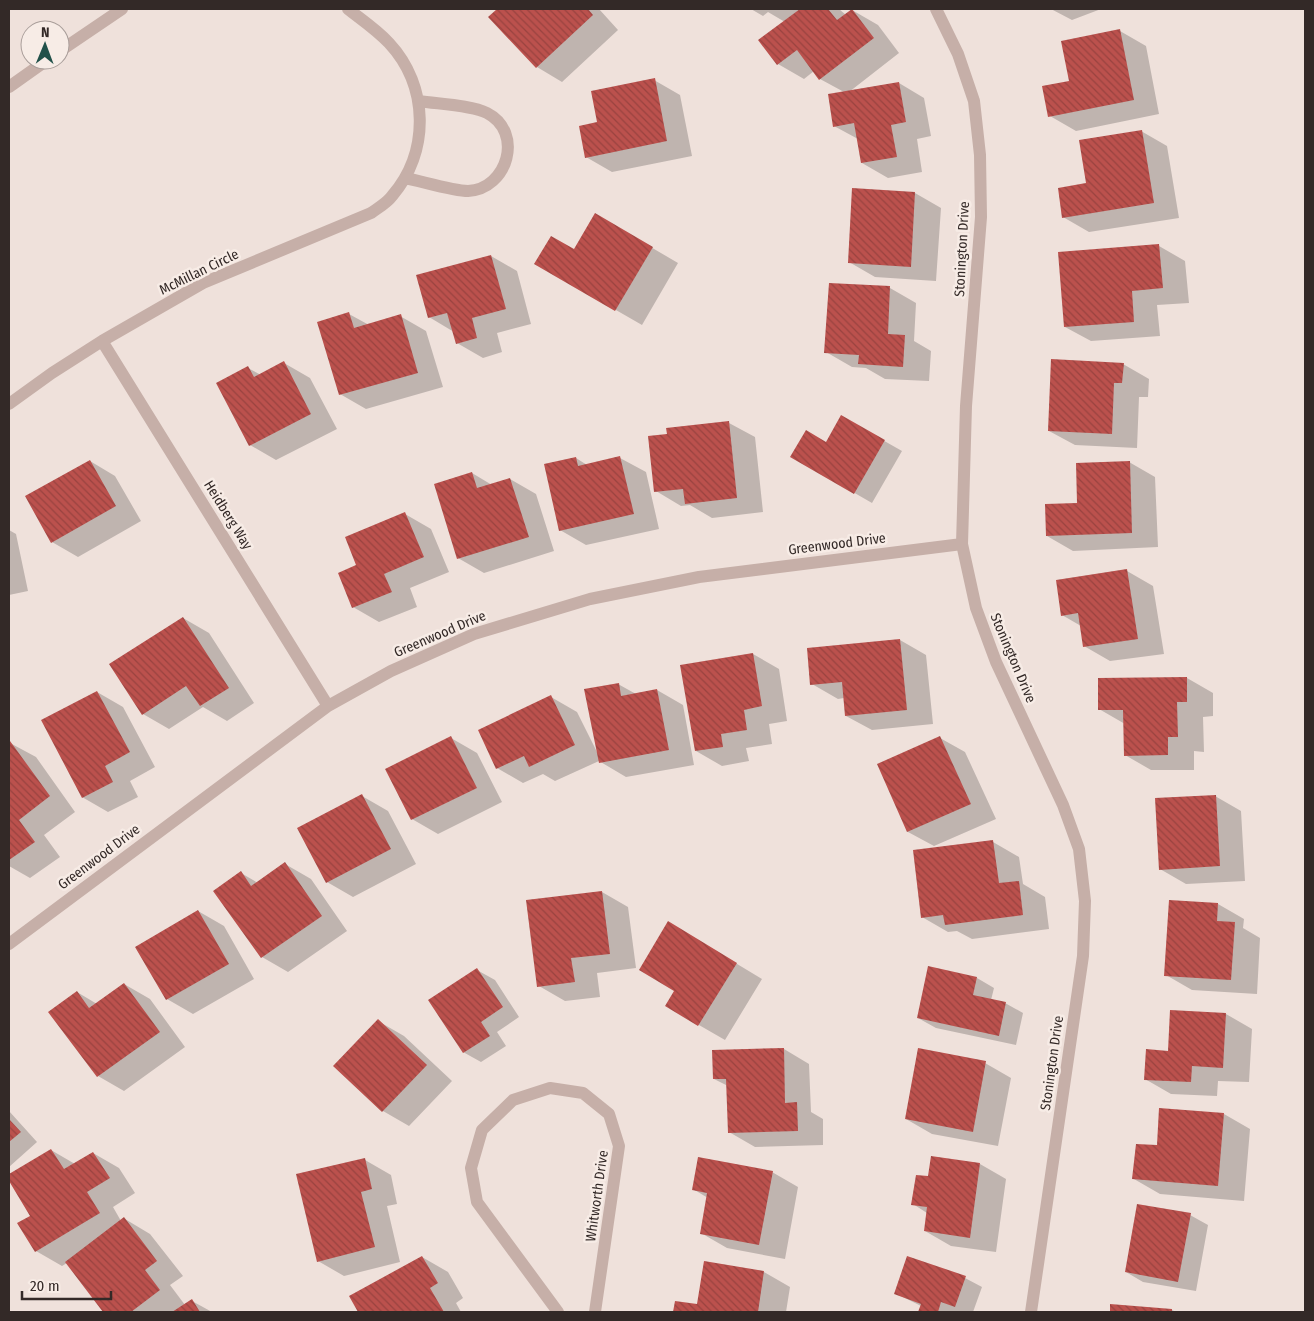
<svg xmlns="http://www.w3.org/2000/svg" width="1314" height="1321" viewBox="0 0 1314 1321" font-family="'Fira Sans Condensed',sans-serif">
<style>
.shadow{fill:#0003}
.building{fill:url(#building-back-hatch)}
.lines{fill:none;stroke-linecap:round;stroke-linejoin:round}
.street{stroke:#c6afa8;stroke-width:12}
.labels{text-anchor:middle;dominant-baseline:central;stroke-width:5;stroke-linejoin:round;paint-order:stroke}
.street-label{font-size:14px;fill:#332927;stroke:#f7ece6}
</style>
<defs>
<pattern id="building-back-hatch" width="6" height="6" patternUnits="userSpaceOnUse" patternTransform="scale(1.25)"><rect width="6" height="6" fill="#bb514d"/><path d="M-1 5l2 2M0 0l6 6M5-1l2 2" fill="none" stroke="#994340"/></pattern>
</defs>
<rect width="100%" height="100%" fill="#efe1db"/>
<path class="shadow" d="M499,9H599L618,30L562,82L537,67L490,17Z
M751,9H839L846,15L852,10L878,25L899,53L849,92L899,83L924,98L931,136L917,139L922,172L888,178L862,163L858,139L834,126L844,92L820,79L814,71L804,79L778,64L785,22L768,12L763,16Z
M1051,9H1101L1072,20Z
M1120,31L1146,46L1159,114L1076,131L1050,116L1070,82Z
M654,80L680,95L692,156L612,172L586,157Z
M1141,131L1167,146L1179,218L1089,232L1063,217L1087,184Z
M854,189L915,193L941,208L936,281L875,277L849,262Z
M596,215L678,263L642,325L536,264L575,251Z
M1159,246L1185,261L1189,303L1157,305L1160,336L1091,341L1065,327L1060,253Z
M491,256L517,271L531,324L497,333L502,352L483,358L457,343L454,332L429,317Z
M890,288L916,303L914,341L931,351L929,381L885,379L866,368L852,367L826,352Z
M349,314L369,325L400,316L426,331L443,387L366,409L340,394Z
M284,363L310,378L337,429L276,460L250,445L248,368L261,375Z
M1123,364L1149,379L1148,397H1139L1137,448L1075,445L1049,431Z
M842,417L902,451L872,503L792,457L827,443Z
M729,423L755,437L763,512L712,518L690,505L681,506L656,491L668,435Z
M576,458L587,465L620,458L646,472L659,529L586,545L560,530Z
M90,461L115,476L141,521L78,557L52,542Z
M1129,462L1155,477L1158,547L1073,551L1047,536Z
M472,473L492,485L510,479L536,494L554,551L484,573L458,558Z
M405,514L431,529L449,572L410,588L417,607L379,622L353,607L358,565Z
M9,530L16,534L28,591L9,595Z
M1127,571L1153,586L1164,654L1110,661L1084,646L1081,626L1062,615Z
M183,618L209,633L254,703L227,721L203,707L169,729L143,714Z
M900,640L926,655L933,724L872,730L846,716L844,698L838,699L812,684Z
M753,654L779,669L787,721L769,724L772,744L746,748L749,761L722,766L696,751Z
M1187,678L1213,693V716L1203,717L1204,752L1194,751V770H1151L1125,755V724L1099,709V680Z
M618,684L636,694L657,690L683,705L694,765L626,777L599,761L555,781L543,774L523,783L497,768L551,697L577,712L598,754Z
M97,692L123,707L155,767L130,781L138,797L108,812L82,797Z
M451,738L477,753L502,802L438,834L412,819L387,770Z
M940,738L965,752L996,819L934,846L908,832L879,765Z
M10,743L36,757L75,812L44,835L60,857L30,878L9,866V744Z
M362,796L388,811L416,864L353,897L327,882Z
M1215,796L1241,811L1245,881L1186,884L1160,869Z
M993,842L1019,857L1023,884L1045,897L1049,929L972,939L957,931L948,932L922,917Z
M285,864L311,879L347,931L288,972L262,957L241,873L258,883Z
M602,892L628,907L636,968L597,973L600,997L565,1001L539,986Z
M1218,904L1244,919L1243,928L1260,938L1257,994L1192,990L1166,975Z
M198,911L224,926L254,979L193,1014L167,999L136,948Z
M694,938L762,979L725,1040L666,1006L675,991Z
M477,970L495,980L519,1017L497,1032L506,1046L481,1062L463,1052Z
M977,978L994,988L991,1000L1005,1003L1023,1013L1016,1045L936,1028L918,1018Z
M124,984L150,999L185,1047L124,1091L98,1076L77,992L97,1004Z
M1226,1014L1252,1029L1249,1082L1218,1081L1217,1096L1171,1094L1145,1079L1169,1052Z
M378,1021L404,1036L452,1081L409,1126L383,1111L335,1066Z
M784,1049L809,1064L811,1112L823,1119V1145L755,1147L729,1132L728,1086L714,1079Z
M985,1063L1011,1078L998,1146L932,1134L906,1119Z
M9,1111L37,1142L9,1167Z
M1224,1114L1250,1129L1244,1201L1160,1194L1134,1179Z
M51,1150L75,1164L93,1153L119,1168L135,1193L113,1207L121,1221L125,1219L150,1234L183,1276L170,1285L185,1305L192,1301L212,1312H105L67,1263L62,1266L36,1251L32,1216L9,1179V1176Z
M932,1158L980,1164L1006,1179L996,1252L951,1246L925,1231L927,1213L913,1204L929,1178Z
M365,1160L391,1175L397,1204L387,1206L400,1262L344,1276L318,1261Z
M772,1172L798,1187L785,1259L727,1248L701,1233L708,1198L693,1189Z
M1190,1215L1208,1225L1196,1291L1143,1282L1126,1272Z
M422,1257L448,1272L463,1298L456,1303L461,1312H359L350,1297Z
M705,1263L764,1272L790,1287L786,1312H674L676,1302L698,1306Z
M965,1278L982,1287L973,1312L959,1311L958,1312H919L921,1306L895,1293Z
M1111,1306L1172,1310L1176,1312H1111Z"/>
<path class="building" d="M497,9H588L593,15L536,68L488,17Z
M800,9H828L837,20L852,9L874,38L819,80L797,50L777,65L758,40Z
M1120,29L1134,100L1048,117L1042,86L1069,81L1061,41Z
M655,78L667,141L585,158L579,126L597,122L591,91Z
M899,82L906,122L891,125L897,157L861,163L854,123L833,127L828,94Z
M1142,130L1154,203L1062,218L1058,188L1086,183L1079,140Z
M852,188L915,192L911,267L848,263Z
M595,213L653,247L615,311L534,264L551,236L574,249Z
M1159,244L1163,288L1132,291L1134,322L1064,327L1058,252Z
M491,255L506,309L472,318L477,338L456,344L447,313L428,318L416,275Z
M829,283L890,286L888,334L905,335L903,367L858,364L859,355L824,353Z
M349,312L354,328L401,314L418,373L339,395L317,322Z
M1051,359L1124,363L1122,383H1114L1112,434L1048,431Z
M284,361L311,414L249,446L216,383L248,366L254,377Z
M841,415L885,440L854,494L790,457L806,430L826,442Z
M729,421L737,498L685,504L683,489L654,492L648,436L667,434L666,428Z
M620,456L634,514L559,531L544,464L576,457L578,466Z
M90,460L116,506L51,543L25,496Z
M1130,461L1132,533L1046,536L1045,504L1077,503L1076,463Z
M472,472L477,488L510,478L529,537L457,559L434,484Z
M405,512L424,557L384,574L392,592L352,608L338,573L356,565L345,537Z
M1127,569L1138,639L1083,647L1078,613L1061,616L1056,580Z
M183,617L229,688L200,706L186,686L142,715L109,664Z
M900,639L907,710L845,716L842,682L810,685L807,648Z
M753,653L762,706L744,710L747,730L721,734L723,747L695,751L680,665Z
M1187,677V702H1177L1178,737H1168V755L1124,756L1123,710H1098V678Z
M619,683L621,696L657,689L669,750L599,763L584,689Z
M97,691L130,752L105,766L113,782L82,798L41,720Z
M551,695L575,745L529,767L524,756L496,769L478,730Z
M451,736L477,788L411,820L385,769Z
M940,736L971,804L907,832L877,764Z
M10,741L50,796L19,820L35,842L9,860V742Z
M362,794L391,849L326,883L297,828Z
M1216,795L1220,866L1159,870L1155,798Z
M993,840L999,883L1019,881L1023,915L945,925L943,915L921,918L913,850Z
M285,862L322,916L261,958L213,891L241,871L251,886Z
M602,891L610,954L571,958L575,982L537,987L526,900Z
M1169,900L1218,903L1217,921L1235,922L1231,980L1164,976Z
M198,910L229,964L166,1000L135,947Z
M668,921L737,963L698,1026L665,1006L674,991L639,970Z
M928,966L977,977L973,995L1006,1002L999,1036L917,1018Z
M477,968L503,1007L481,1022L490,1036L463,1053L428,1000Z
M124,983L160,1032L97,1077L48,1012L77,991L89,1008Z
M1170,1010L1226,1013L1223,1068L1192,1066L1191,1082L1144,1080L1146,1049L1168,1051Z
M378,1019L427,1065L382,1112L333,1066Z
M784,1048L785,1103L797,1102L798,1131L728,1133L726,1079H713L712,1050Z
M918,1048L986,1061L973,1132L905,1119Z
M1159,1108L1224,1113L1218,1186L1132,1179L1136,1144L1157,1145Z
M9,1119L21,1132L9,1142Z
M51,1149L64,1169L93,1152L110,1178L87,1192L100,1213L35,1252L17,1223L30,1216L9,1181V1174Z
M931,1156L980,1163L970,1238L924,1231L927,1207L911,1205L916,1175L928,1176Z
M698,1157L773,1171L759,1245L700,1234L707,1193L692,1190Z
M365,1158L372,1189L361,1192L375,1247L317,1262L296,1174Z
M1137,1204L1191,1213L1178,1282L1125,1272Z
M124,1217L157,1261L145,1270L160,1290L131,1312H103L65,1262Z
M422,1256L438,1283L430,1288L444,1312H358L349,1296Z
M907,1256L966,1276L955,1307L941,1302L938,1312H918L921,1304L894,1294Z
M704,1261L764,1271L758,1312H673L675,1301L697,1304Z
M192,1299L200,1312H172Z
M1110,1304L1172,1309V1312H1110Z"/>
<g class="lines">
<path class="street" d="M936,9L958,54L974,101L980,155L981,217L966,406L962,544L976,608L996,662L1063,805L1079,849L1085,901L1083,956L1031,1312
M60,51L122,9
M9,87L47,60
M405,178C421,181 453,191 468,191C508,189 524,132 487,113C471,105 438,104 419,101
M102,341L328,706
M9,404L52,373L102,341L203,283L371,213C378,208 387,203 392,196C430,152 429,86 389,43C377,30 362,20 348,9
M9,944L328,706L391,671L474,634L590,599L699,577L962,544
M558,1312L477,1202L471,1168L482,1130L513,1100L550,1088L583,1093L609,1114L619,1146L595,1312"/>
</g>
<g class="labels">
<g class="street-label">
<text transform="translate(962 249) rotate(-87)">Stonington Drive</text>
<text transform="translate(199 272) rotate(-26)">McMillan Circle</text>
<text transform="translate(228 515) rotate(58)">Heidberg Way</text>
<text transform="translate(837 544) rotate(-7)">Greenwood Drive</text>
<text transform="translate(440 634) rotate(-23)">Greenwood Drive</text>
<text transform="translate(1013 658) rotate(67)">Stonington Drive</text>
<text transform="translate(99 857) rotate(-37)">Greenwood Drive</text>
<text transform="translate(1052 1063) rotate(-82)">Stonington Drive</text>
<text transform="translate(597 1196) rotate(-82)">Whitworth Drive</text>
</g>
</g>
<rect width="1314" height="1321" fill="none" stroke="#332927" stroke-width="20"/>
<g transform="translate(45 45) rotate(1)"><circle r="24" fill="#f7ece6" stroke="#a99e9a"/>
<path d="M0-4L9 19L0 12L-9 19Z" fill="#21514a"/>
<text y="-8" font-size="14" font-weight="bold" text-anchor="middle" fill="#332927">N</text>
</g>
<path d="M22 1291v8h89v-8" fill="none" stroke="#332927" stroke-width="2.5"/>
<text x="30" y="1291" font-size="15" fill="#332927" stroke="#f7ece6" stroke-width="4" paint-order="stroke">20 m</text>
</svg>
